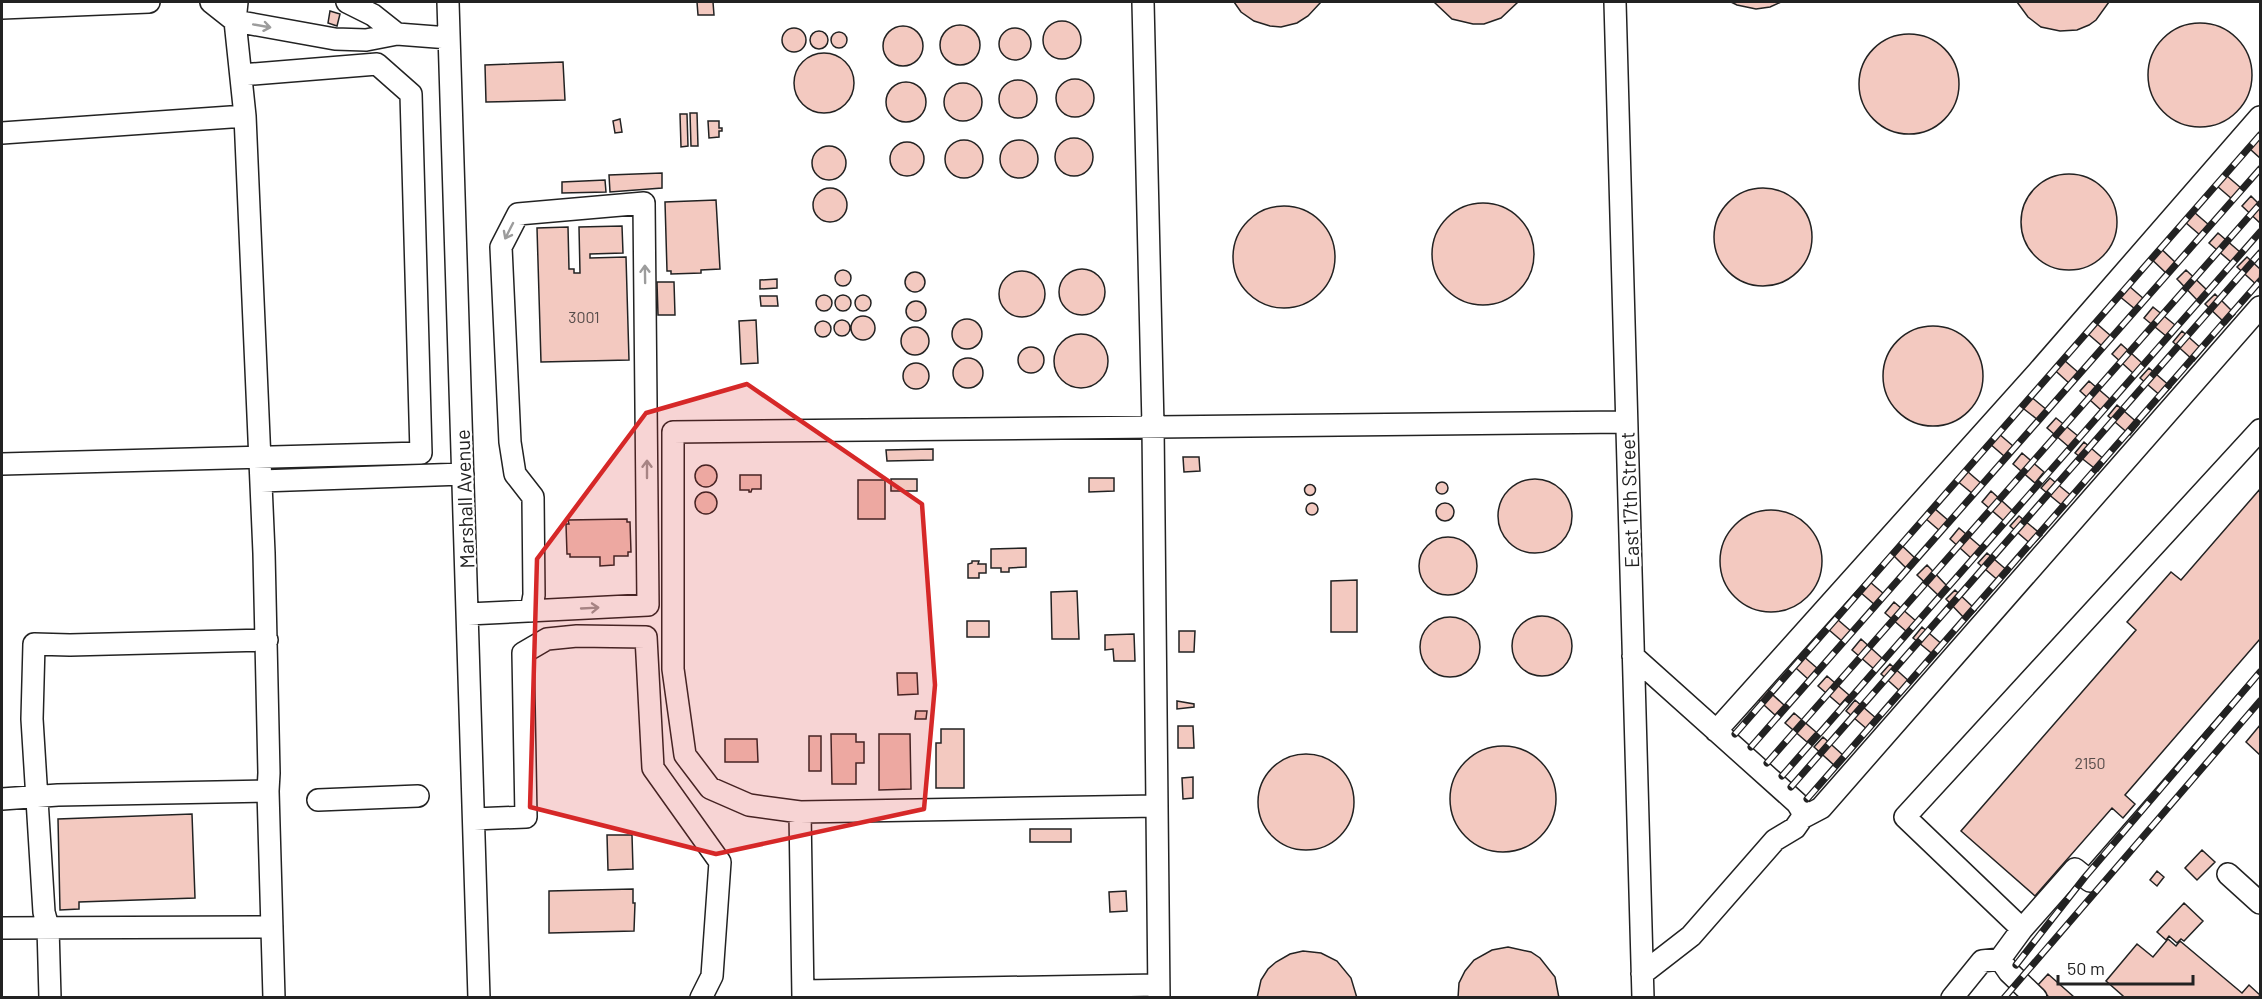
<svg xmlns="http://www.w3.org/2000/svg" width="2262" height="999" viewBox="0 0 2262 999" font-family="Barlow,sans-serif">
<style>
.building{fill:#f3c9c0;stroke:#222;stroke-width:1.5}
.lines{fill:none;stroke-linecap:round;stroke-linejoin:round}
.minor-casing{stroke:#222;stroke-width:24}
.minor{stroke:#fff;stroke-width:21}
.rail-casing{stroke:#222;stroke-width:7}
.rail{stroke:#fff;stroke-width:4.5;stroke-dasharray:14;stroke-linecap:butt}
.oneway{stroke:#9c9c9c}
.marked{fill:#d62828;fill-opacity:0.2;stroke:#d62828;stroke-width:4.5;stroke-linejoin:round}
.labels{text-anchor:middle;dominant-baseline:central;stroke-width:4.5;stroke-linejoin:round;paint-order:stroke}
.number-label{font-size:16px;fill:#564c4a}
.street-label{font-size:20px;fill:#222;stroke:#fff}
</style>
<rect width="100%" height="100%" fill="#fff"/>
<path class="building" d="M697,2H713L714,15H698Z
M1234,2H1321L1308,16L1297,23L1281,27L1270,26L1254,21L1241,12Z
M1434,2H1518L1501,18L1484,24H1473L1452,19Z
M1731,2H1781L1770,7L1756,9L1737,5Z
M2017,2H2109L2096,20L2089,25L2077,30L2060,31L2041,27L2028,17Z
M330,11L340,14L337,26L328,23Z
M1043 40a19 19 0 1 1 38 0a19 19 0 1 1-38 0Z
M2148 75a52 52 0 1 1 104 0a52 52 0 1 1-104 0Z
M940 45a20 20 0 1 1 40 0a20 20 0 1 1-40 0Z
M883 46a20 20 0 1 1 40 0a20 20 0 1 1-40 0Z
M782 40a12 12 0 1 1 24 0a12 12 0 1 1-24 0Z
M999 44a16 16 0 1 1 32 0a16 16 0 1 1-32 0Z
M810 40a9 9 0 1 1 18 0a9 9 0 1 1-18 0Z
M831 40a8 8 0 1 1 16 0a8 8 0 1 1-16 0Z
M1859 84a50 50 0 1 1 100 0a50 50 0 1 1-100 0Z
M794 83a30 30 0 1 1 60 0a30 30 0 1 1-60 0Z
M563,62L565,100L486,102L485,65Z
M1056 98a19 19 0 1 1 38 0a19 19 0 1 1-38 0Z
M999 99a19 19 0 1 1 38 0a19 19 0 1 1-38 0Z
M886 102a20 20 0 1 1 40 0a20 20 0 1 1-40 0Z
M944 102a19 19 0 1 1 38 0a19 19 0 1 1-38 0Z
M690,113H697L698,146H691Z
M680,114H687L688,146L681,147Z
M620,119L622,132L615,133L613,121Z
M708,121H719V128H722V131H719V137L709,138Z
M2250,131L2260,140V158L2241,141Z
M1055 157a19 19 0 1 1 38 0a19 19 0 1 1-38 0Z
M1000 159a19 19 0 1 1 38 0a19 19 0 1 1-38 0Z
M945 159a19 19 0 1 1 38 0a19 19 0 1 1-38 0Z
M890 159a17 17 0 1 1 34 0a17 17 0 1 1-34 0Z
M812 163a17 17 0 1 1 34 0a17 17 0 1 1-34 0Z
M2219,169L2241,188L2232,199L2210,180Z
M662,173V188L610,192L609,175Z
M2021 222a48 48 0 1 1 96 0a48 48 0 1 1-96 0Z
M605,180L606,192L562,193V182Z
M1714 237a49 49 0 1 1 98 0a49 49 0 1 1-98 0Z
M813 205a17 17 0 1 1 34 0a17 17 0 1 1-34 0Z
M2251,196L2260,205V223L2242,206Z
M716,200L720,269L701,270V273L671,274V271H667L665,202Z
M1432 254a51 51 0 1 1 102 0a51 51 0 1 1-102 0Z
M2187,206L2209,225L2200,235L2178,216Z
M1233 257a51 51 0 1 1 102 0a51 51 0 1 1-102 0Z
M622,226L623,253L590,254V258L626,257L629,360L541,362L537,228L568,227L569,269H574V273H580L579,227Z
M2218,233L2240,252L2231,262L2209,243Z
M2155,243L2176,263L2166,273L2145,253Z
M2247,257L2260,269L2259,287L2237,267Z
M1059 292a23 23 0 1 1 46 0a23 23 0 1 1-46 0Z
M2186,270L2207,290L2197,300L2177,279Z
M835 278a8 8 0 1 1 16 0a8 8 0 1 1-16 0Z
M999 294a23 23 0 1 1 46 0a23 23 0 1 1-46 0Z
M905 282a10 10 0 1 1 20 0a10 10 0 1 1-20 0Z
M777,279V288L760,289V280Z
M2122,280L2144,299L2135,309L2113,291Z
M657,282H674L675,315H658Z
M2215,294L2235,314L2226,324L2205,304Z
M835 303a8 8 0 1 1 16 0a8 8 0 1 1-16 0Z
M855 303a8 8 0 1 1 16 0a8 8 0 1 1-16 0Z
M816 303a8 8 0 1 1 16 0a8 8 0 1 1-16 0Z
M760,296H777L778,306H761Z
M906 311a10 10 0 1 1 20 0a10 10 0 1 1-20 0Z
M2153,307L2175,325L2166,336L2144,318Z
M851 328a12 12 0 1 1 24 0a12 12 0 1 1-24 0Z
M2089,317L2111,336L2102,346L2080,327Z
M952 334a15 15 0 1 1 30 0a15 15 0 1 1-30 0Z
M756,320L758,363L741,364L739,321Z
M834 328a8 8 0 1 1 16 0a8 8 0 1 1-16 0Z
M815 329a8 8 0 1 1 16 0a8 8 0 1 1-16 0Z
M1883 376a50 50 0 1 1 100 0a50 50 0 1 1-100 0Z
M901 341a14 14 0 1 1 28 0a14 14 0 1 1-28 0Z
M2182,331L2203,350L2194,361L2173,342Z
M1054 361a27 27 0 1 1 54 0a27 27 0 1 1-54 0Z
M2121,344L2142,363L2133,373L2112,354Z
M1018 360a13 13 0 1 1 26 0a13 13 0 1 1-26 0Z
M2057,354L2079,373L2070,384L2048,364Z
M953 373a15 15 0 1 1 30 0a15 15 0 1 1-30 0Z
M903 376a13 13 0 1 1 26 0a13 13 0 1 1-26 0Z
M2149,368L2171,387L2162,397L2140,378Z
M2089,381L2111,400L2101,410L2080,391Z
M2024,391L2047,410L2038,420L2015,402Z
M2117,405L2139,424L2130,435L2108,416Z
M2056,418L2078,436L2069,447L2047,428Z
M1991,427L2013,446L2004,456L1982,437Z
M2084,442L2106,461L2098,471L2075,453Z
M933,449V460L887,461L886,450Z
M2022,453L2044,472L2035,483L2013,464Z
M1183,457H1199L1200,471L1184,472Z
M1960,465L1982,484L1973,494L1950,475Z
M695 476a11 11 0 1 1 22 0a11 11 0 1 1-22 0Z
M740,475H761V489H752L751,492H749V490H740Z
M1089,478H1114V491L1089,492Z
M2050,478L2073,497L2064,507L2041,488Z
M891,479H917V491H891Z
M1498 516a37 37 0 1 1 74 0a37 37 0 1 1-74 0Z
M858,480H885V519H858Z
M1436 488a6 6 0 1 1 12 0a6 6 0 1 1-12 0Z
M1304.5 490a5.5 5.5 0 1 1 11 0a5.5 5.5 0 1 1-11 0Z
M2260,489V639L2125,795L2135,804L2123,818L2112,808L2035,896L1961,831L2136,630L2127,622L2171,572L2181,580Z
M1991,491L2013,511L2004,521L1982,502Z
M695 503a11 11 0 1 1 22 0a11 11 0 1 1-22 0Z
M1927,502L1949,521L1940,531L1918,512Z
M1436 512a9 9 0 1 1 18 0a9 9 0 1 1-18 0Z
M1306 509a6 6 0 1 1 12 0a6 6 0 1 1-12 0Z
M1720 561a51 51 0 1 1 102 0a51 51 0 1 1-102 0Z
M2019,516L2042,535L2032,545L2010,526Z
M627,519V522H630L631,552H628V556H614V565L600,566V557H570V554H567L566,524H569L568,520Z
M1959,528L1981,547L1971,558L1950,539Z
M1419 566a29 29 0 1 1 58 0a29 29 0 1 1-58 0Z
M1895,539L1916,559L1907,569L1886,548Z
M1026,548V567L1009,568V572H1001V568H991V549Z
M1987,553L2009,572L2000,582L1978,563Z
M972,561H979L978,564H986V573H979V578H968V564L972,563Z
M1927,565L1947,586L1938,595L1917,575Z
M1863,576L1884,594L1875,605L1853,586Z
M1357,580V632H1331V581Z
M1955,590L1976,610L1966,620L1946,599Z
M1077,591L1079,639H1052L1051,592Z
M1894,602L1916,621L1907,632L1885,613Z
M1830,613L1852,632L1843,642L1821,623Z
M1512 646a30 30 0 1 1 60 0a30 30 0 1 1-60 0Z
M1420 647a30 30 0 1 1 60 0a30 30 0 1 1-60 0Z
M967,621H989V637H967Z
M1922,627L1944,646L1935,656L1913,638Z
M1179,631H1195L1194,652H1179Z
M1134,634L1135,661H1114L1113,649L1105,650V635Z
M1861,639L1883,659L1874,669L1852,650Z
M1795,649L1817,668L1808,679L1787,660Z
M1890,664L1911,683L1902,693L1881,674Z
M897,673H917L918,694L898,695Z
M1827,676L1849,695L1840,705L1818,686Z
M1763,686L1784,705L1775,715L1754,696Z
M1855,700L1877,719L1868,730L1846,711Z
M1177,701L1194,704V707L1177,709Z
M916,711H927L926,719H915Z
M1794,713L1816,732L1807,742L1785,723Z
M2260,725V755L2246,742Z
M1178,726H1193L1194,748H1178Z
M941,729H964V788H936V743H941Z
M831,734H856V742H864V763H856V784H832Z
M879,734H910L911,789L879,790Z
M809,736H821V771H809Z
M1823,737L1844,756L1835,766L1814,747Z
M725,739H757L758,762H725Z
M1450 799a53 53 0 1 1 106 0a53 53 0 1 1-106 0Z
M1258 802a48 48 0 1 1 96 0a48 48 0 1 1-96 0Z
M1193,777V798L1183,799L1182,778Z
M192,814L195,898L79,902V909L60,910L58,819Z
M1030,829H1071V842H1030Z
M607,835H632L633,869L608,870Z
M2202,850L2215,862L2197,880L2185,868Z
M2157,871L2164,877L2157,886L2150,880Z
M633,889V903H635L634,931L549,933V891Z
M1126,891L1127,911L1110,912L1109,892Z
M2184,903L2203,921L2184,941L2181,939L2177,943L2169,936L2166,940L2157,932Z
M2168,939L2176,946L2180,941L2242,993L2249,985L2260,995L2258,998H2122L2123,996L2106,981L2137,944L2153,957Z
M1508,947L1531,952L1540,958L1555,977L1559,998H1458L1459,983L1465,971L1474,960L1492,950Z
M1303,951L1321,953L1337,961L1351,978L1357,998H1257L1261,980L1268,969L1276,962L1290,954Z
M2048,974L2074,997L2073,998H2050L2037,986Z"/>
<g class="lines">
<g class="minor-casing">
<path id="minor" d="M211,2L235,21L335,39L366,40L397,34L449,38
M237,2L235,21L245,116L264,553L269,773L268,791L274,998
M347,2L373,15L397,34
M448,2L479,998
M1143,2L1153,426L1159,998
M1615,2L1643,998
M2,8L149,2
M2,133L245,116
M2,464L421,453L411,94L377,64L241,75
M261,481L463,474
M468,614L648,605L644,203L518,214L501,247L510,442L515,474L533,497L534,595L531,611
M1633,656L1797,803L1802,811V818L1795,828L1775,840L1691,936L1642,974
M1716,731L2038,372L2260,117
M2,799L58,795L268,791
M318,800L418,796
M1157,806L800,812L749,805L710,788L685,755L673,669V432L1626,422
M800,812L803,998
M1802,818L1821,808L2260,307
M474,819L526,817L523,653L547,639L577,636L646,637L653,768L720,862L712,976L701,998
M2228,874L2260,903
M2,928L272,927
M2022,929L2075,869L2090,881L2260,686
M803,991L1158,985
M50,998L48,927L44,912L32,719L34,644L70,645L267,640
M1952,998L1982,961L2000,959
M2036,998L2009,972L2000,959L2022,929L1905,817L2260,430"/>
</g>
<use href="#minor" class="minor"/>
<g class="rail-casing">
<path id="rail" d="M1735,734L2260,135
M1751,747L2260,169
M1767,763L2260,204
M1782,776L2260,232
M1791,787L2260,253
M1807,799L2260,281
M2016,965L2085,877L2260,672
M2004,998L2260,701"/>
</g>
<use href="#rail" class="rail"/>
</g>
<defs><path id="oneway-shaft" d="M-6 0H5M1.5-3L5.5 0L1.5 3" fill="none" stroke-width="1.6" stroke-linecap="round" stroke-linejoin="round" transform="scale(1.5)"/></defs>
<g class="oneway">
<use href="#oneway-shaft" transform="translate(262 26) rotate(10)"/>
<use href="#oneway-shaft" transform="translate(509 231) rotate(117)"/>
<use href="#oneway-shaft" transform="translate(645 274) rotate(-91)"/>
<use href="#oneway-shaft" transform="translate(647 469) rotate(-90)"/>
<use href="#oneway-shaft" transform="translate(590 608) rotate(-3)"/>
</g>
<path class="marked" d="M747,384L922,504L935,685L924,809L716,854L530,807L537,559L646,413Z"/>
<g class="labels">
<g class="number-label">
<text x="584" y="316">3001</text>
<text x="2090" y="762">2150</text>
</g>
<g class="street-label">
<text transform="translate(464 499) rotate(-92)">Marshall Avenue</text>
<text transform="translate(1629 500) rotate(-92)">East 17th Street</text>
</g>
</g>
<rect width="2262" height="999" fill="none" stroke="#222222" stroke-width="6"/>
<path d="M2058 975v9h135v-9" fill="none" stroke="#222222" stroke-width="3"/>
<text x="2067" y="975" font-size="18" fill="#222222" stroke="#ffffff" stroke-width="4.5" paint-order="stroke">50 m</text>
</svg>
